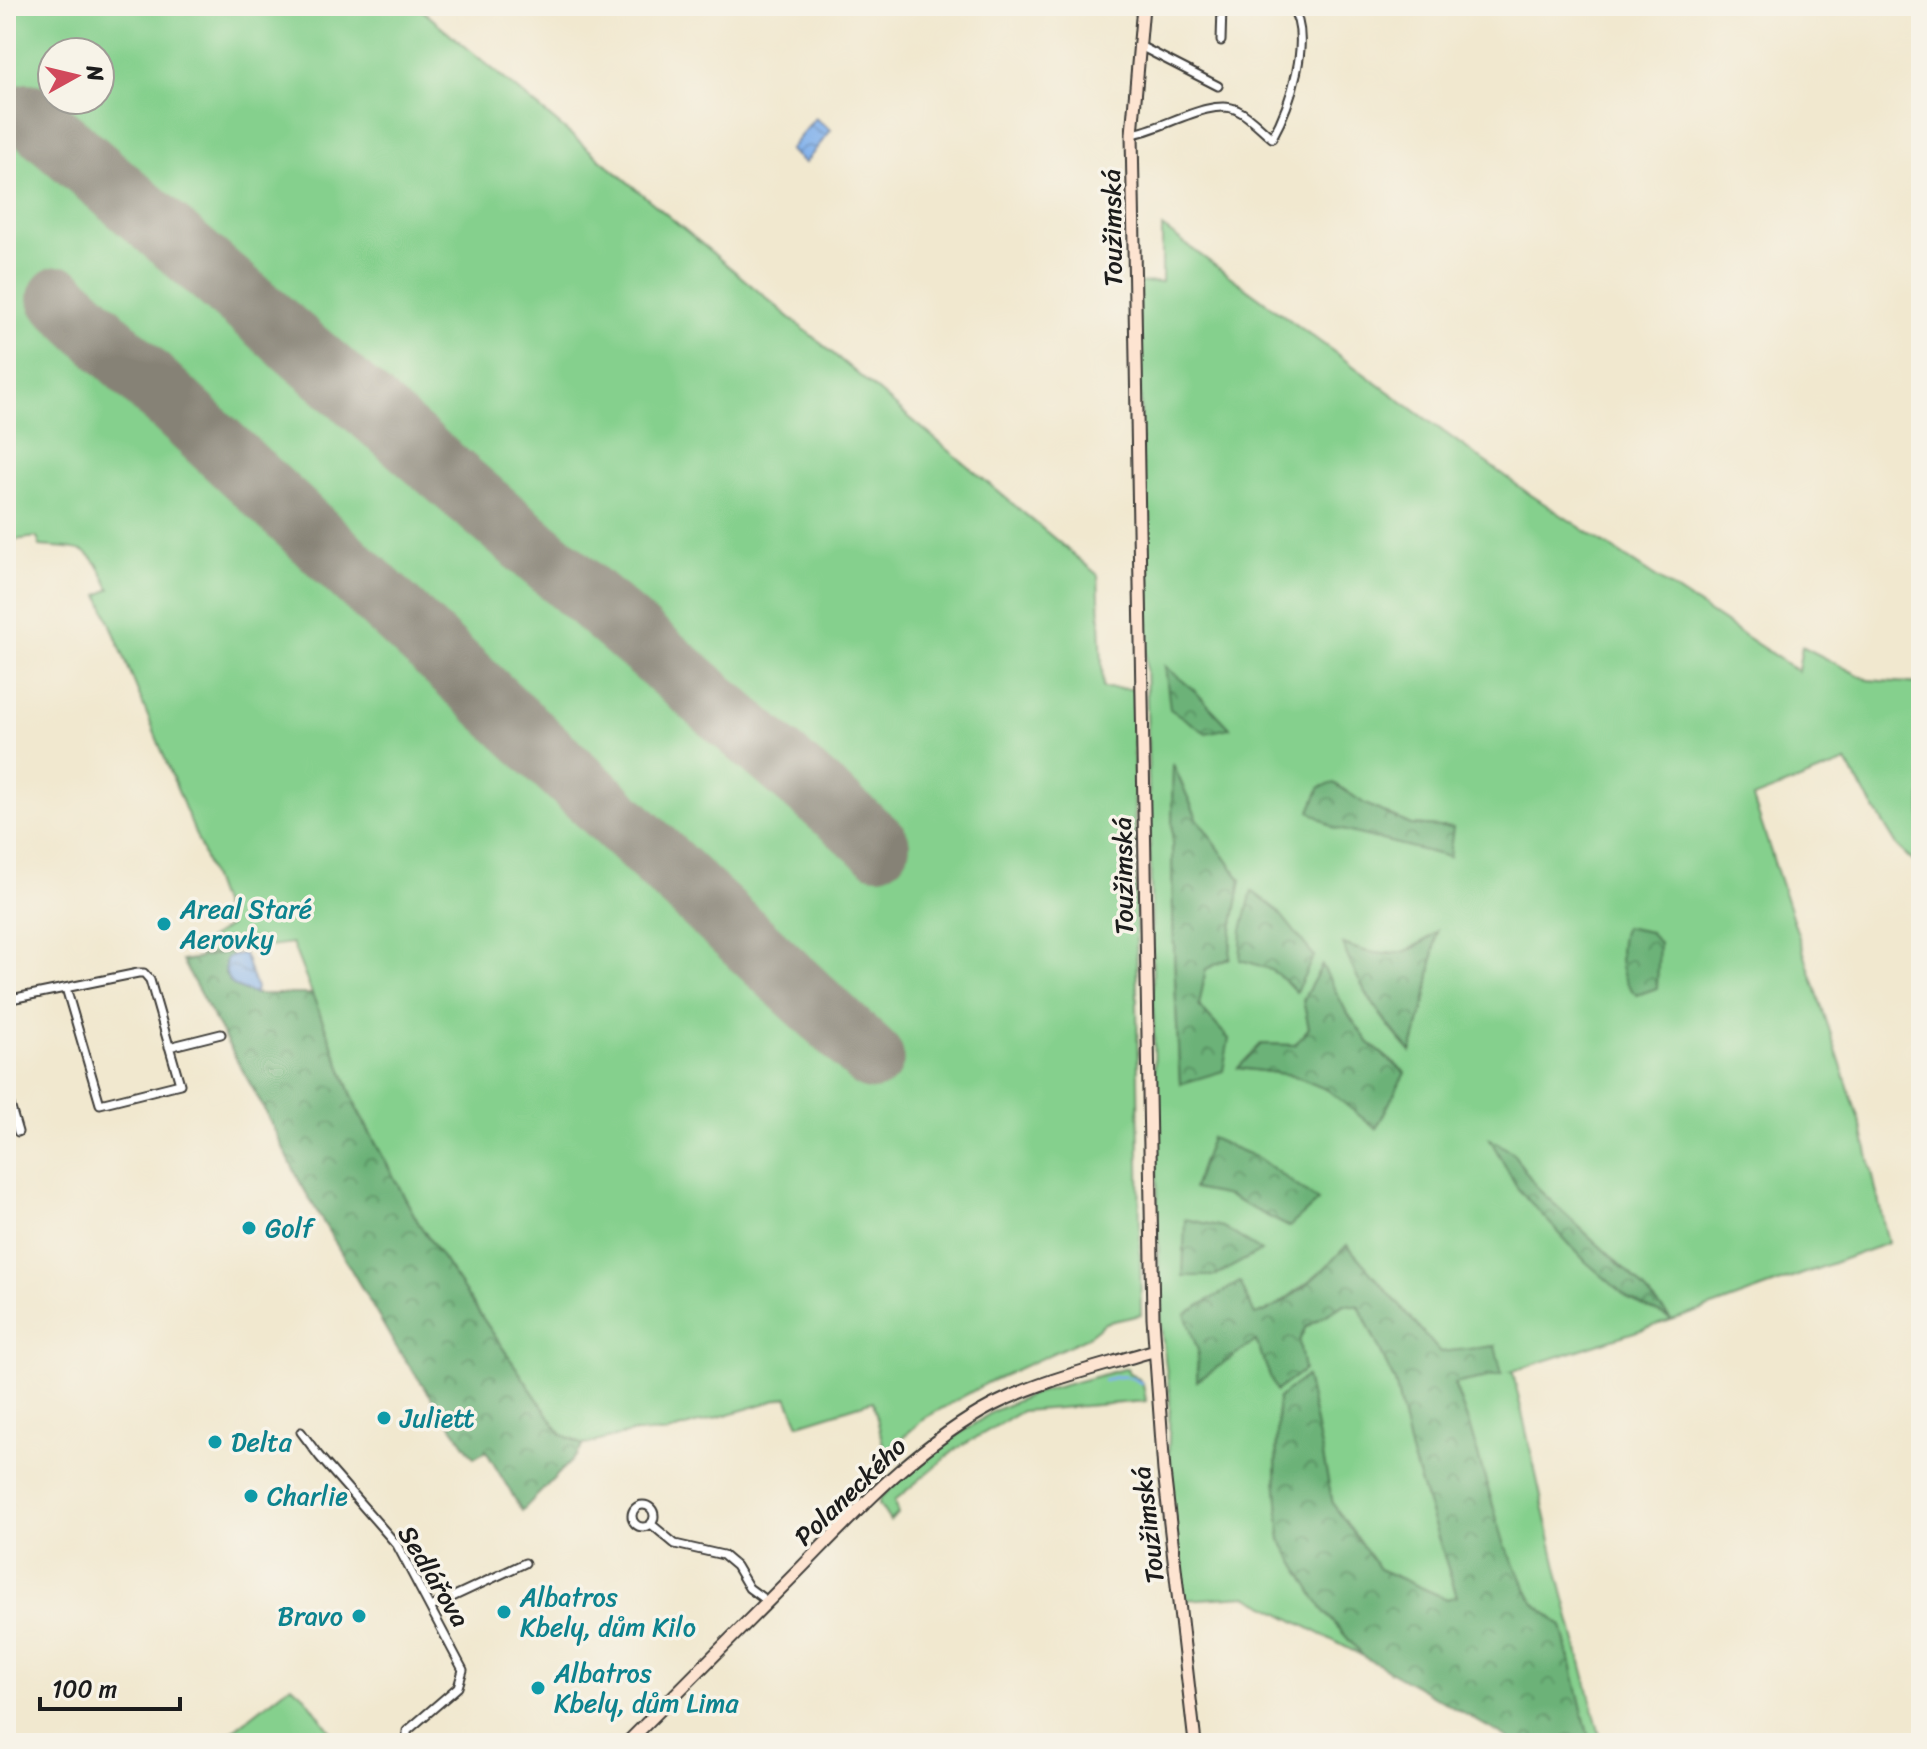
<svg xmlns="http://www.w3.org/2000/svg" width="1927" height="1749" viewBox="0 0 1927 1749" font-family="Sriracha,sans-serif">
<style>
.grass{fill:#85d08d;stroke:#507654;stroke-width:2;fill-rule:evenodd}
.forest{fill:url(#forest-crowns);stroke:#44674a;stroke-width:2}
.water{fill:url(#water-waves);stroke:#4e6684;stroke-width:2}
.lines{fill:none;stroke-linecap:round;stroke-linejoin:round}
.stream{stroke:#81b1ec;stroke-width:3}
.runway{stroke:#868276;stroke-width:64}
.street-casing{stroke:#3c3b37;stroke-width:11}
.secondary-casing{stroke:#3c3b37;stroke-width:15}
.street{stroke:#fff;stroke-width:7}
.secondary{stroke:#fde4d1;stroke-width:11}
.culture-dot{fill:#0f9aa8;stroke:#f7f3e8;stroke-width:3}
.labels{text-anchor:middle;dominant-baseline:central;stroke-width:7;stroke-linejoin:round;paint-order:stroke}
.street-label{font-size:26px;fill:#1c1c1c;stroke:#f7f3e8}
.culture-label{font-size:26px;fill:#0d838f;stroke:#f7f3e8;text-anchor:start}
</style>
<defs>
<pattern id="forest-crowns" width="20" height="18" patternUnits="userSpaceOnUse" patternTransform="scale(2)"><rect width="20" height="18" fill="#6cb278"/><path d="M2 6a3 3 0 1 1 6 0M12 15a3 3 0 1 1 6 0" fill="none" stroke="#589062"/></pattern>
<pattern id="water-waves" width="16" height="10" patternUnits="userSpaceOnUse" patternTransform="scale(2)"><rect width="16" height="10" fill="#81b1ec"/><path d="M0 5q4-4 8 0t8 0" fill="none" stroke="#698fbe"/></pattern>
</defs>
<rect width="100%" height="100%" fill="#f7f3e8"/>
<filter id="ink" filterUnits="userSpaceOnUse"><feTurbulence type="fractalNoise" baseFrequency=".0125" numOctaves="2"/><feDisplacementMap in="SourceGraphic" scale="16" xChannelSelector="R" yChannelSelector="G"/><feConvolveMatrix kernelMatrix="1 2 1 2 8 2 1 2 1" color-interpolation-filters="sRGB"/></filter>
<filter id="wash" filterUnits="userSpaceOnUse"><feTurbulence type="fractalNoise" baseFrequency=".006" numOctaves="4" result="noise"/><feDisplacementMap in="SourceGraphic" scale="32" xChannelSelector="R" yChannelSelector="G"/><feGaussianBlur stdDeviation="1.8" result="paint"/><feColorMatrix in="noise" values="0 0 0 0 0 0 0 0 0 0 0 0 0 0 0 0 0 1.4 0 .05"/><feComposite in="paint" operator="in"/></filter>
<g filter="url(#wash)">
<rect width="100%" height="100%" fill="#f1e8cf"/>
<path class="grass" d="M6,6H417L1098,575L1103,688L1133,689L1141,1315L1105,1323L1086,1338L989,1382L925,1418L885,1453L873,1401L799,1424L787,1397L665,1433L634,1432L584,1445L561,1434L419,1224L358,1110L292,943L200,955L198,946L229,926L201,848L99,595L110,589C90,545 87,550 40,546L37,537L6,541ZM52,52H100V100H52Z
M1162,227L1528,493L1798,671L1802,646L1868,680L1921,684V869L1898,847L1846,762L1753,798L1863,1132L1888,1243L1715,1306L1510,1372L1513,1373L1560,1580L1602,1743H1590L1562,1626L1534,1603L1505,1546L1469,1425L1454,1383L1495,1346L1440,1353L1347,1245L1323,1271L1268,1312L1256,1316L1198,1351L1197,1380L1256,1341L1276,1391L1305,1328L1345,1304L1359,1306L1395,1382L1411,1453L1457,1597L1447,1599L1379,1569L1333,1504L1306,1377L1278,1398L1276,1475L1281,1540L1322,1609L1363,1656L1247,1596L1183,1600L1168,1472L1170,1397L1160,1321L1138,283L1162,282ZM1173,766L1197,818L1241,880L1231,935L1230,957L1206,968L1199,1006L1229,1039L1180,1084C1174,978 1170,872 1173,766ZM1334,783L1365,804L1411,825L1452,828L1449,856L1389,841ZM1437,933L1426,999L1411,1052C1385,1025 1354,980 1344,944L1369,954L1405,952ZM1297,937L1314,956L1279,973L1269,967ZM1322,966L1346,1011L1369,1043L1405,1072L1376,1129L1328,1090L1292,1075L1238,1068L1261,1044L1295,1045L1309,1028L1303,1000ZM1211,1138L1289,1227L1228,1196L1208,1149ZM1512,1152L1538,1189L1631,1275L1669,1317L1518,1189Z
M1127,1368L1129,1373C1144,1379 1144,1387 1146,1401L1022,1411L955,1450L894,1501L898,1514L890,1521L879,1504L880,1498L929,1454L994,1411L1032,1394Z
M291,1685L304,1695L339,1743H217Z"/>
<path class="forest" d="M1165,666L1195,691L1230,728L1206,733L1170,709Z
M1173,764L1197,818L1241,880L1231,935L1230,958L1206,969L1199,1006L1229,1039L1223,1071L1180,1084C1174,977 1170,871 1173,764Z
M1334,783L1365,804L1411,825L1453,828L1449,857L1334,828L1310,811L1320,787Z
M1252,891L1278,911L1314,956L1296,992C1276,970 1268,967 1240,960L1242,930Z
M1624,927L1650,932L1659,943L1657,988L1637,995C1617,978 1618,950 1624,927Z
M1437,931L1426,999L1411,1052C1384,1021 1355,983 1343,944C1378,958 1408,960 1437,931Z
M229,952L232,956L226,959L225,974L244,991L255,994H312L358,1111L419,1224L561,1434L584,1445L576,1456L522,1511L486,1451L474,1458L395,1345L301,1184L263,1107L182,961Z
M1322,965L1346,1011L1369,1043L1405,1073L1376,1129L1328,1090L1292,1075L1238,1068L1261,1044L1295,1045L1309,1028L1303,1000Z
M1211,1138L1258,1158L1318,1201L1289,1227L1228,1196L1193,1189Z
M1490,1139L1512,1152L1538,1189L1631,1275L1671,1319L1629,1299L1586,1262L1518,1189Z
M1185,1219L1223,1227L1261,1251L1215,1276H1183Z
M1347,1245L1440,1352L1495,1346L1502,1374L1454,1384L1469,1425L1505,1546L1534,1603L1562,1626L1590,1743H1516L1363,1656L1322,1609L1281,1540L1276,1475L1278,1398L1306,1376L1333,1504L1379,1569L1447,1599L1457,1596L1411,1453L1395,1382L1359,1306L1344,1304L1305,1328L1299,1341L1304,1370L1276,1391L1256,1341L1197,1381L1198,1351L1185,1314L1240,1282L1255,1315C1287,1307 1325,1269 1347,1245Z"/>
<path class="water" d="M815,118L831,130L805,163L789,150Z
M243,953C250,964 249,975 256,986L255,994C233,988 222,982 226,958Z"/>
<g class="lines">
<path class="stream" d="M1104,1380C1120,1376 1128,1374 1141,1383"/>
<path class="runway" d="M29,115L878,845
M60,298L872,1058"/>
</g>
</g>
<g filter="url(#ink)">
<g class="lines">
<g class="street-casing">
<path id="street" d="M1221,41L1222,6
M1138,45L1218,86
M1132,134C1161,130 1212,97 1237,110C1250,116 1262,130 1272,138C1289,108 1314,37 1291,6
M6,1000L138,973H144L150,980L180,1084L100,1104L66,988
M169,1047L221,1034
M6,1091L18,1132
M301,1432L319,1456L397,1545L463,1670L458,1687L407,1731V1743
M632 1516a11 11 0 1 1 22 0a11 11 0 1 1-22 0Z
M651,1524L675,1544L723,1555L736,1566L749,1588L768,1602
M431,1607L525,1563"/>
</g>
<g class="secondary-casing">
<path id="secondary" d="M1143,6L1132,134L1153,1318L1164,1471L1195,1743
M627,1743C683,1687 739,1631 795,1574C856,1512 915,1446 993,1405C1044,1379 1100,1367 1155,1350"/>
</g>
<use href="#street" class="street"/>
<use href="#secondary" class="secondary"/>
</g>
</g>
<g class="culture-dot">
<circle cx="164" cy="924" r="8"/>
<circle cx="249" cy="1228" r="8"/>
<circle cx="384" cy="1418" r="8"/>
<circle cx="215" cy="1442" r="8"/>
<circle cx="251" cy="1496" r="8"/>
<circle cx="504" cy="1612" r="8"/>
<circle cx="359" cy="1616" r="8"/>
<circle cx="538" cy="1688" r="8"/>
</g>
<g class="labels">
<g class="street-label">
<text transform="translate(1112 228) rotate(-91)">Toužimská</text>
<text transform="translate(1123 876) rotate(-91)">Toužimská</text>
<text transform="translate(850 1491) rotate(-44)">Polaneckého</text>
<text transform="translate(1148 1525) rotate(-97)">Toužimská</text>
<text transform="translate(434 1576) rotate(59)">Sedlářova</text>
</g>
<g class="culture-label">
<text x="180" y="909">Areal Staré<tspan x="180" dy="30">Aerovky</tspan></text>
<text x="265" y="1228">Golf</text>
<text x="400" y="1418">Juliett</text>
<text x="231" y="1442">Delta</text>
<text x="267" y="1496">Charlie</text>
<text x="520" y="1597">Albatros<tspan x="520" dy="30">Kbely, dům Kilo</tspan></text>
<text x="343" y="1616" text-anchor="end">Bravo</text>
<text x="554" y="1673">Albatros<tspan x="554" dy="30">Kbely, dům Lima</tspan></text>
</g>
</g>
<rect width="1927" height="1749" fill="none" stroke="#f7f3e8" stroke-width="32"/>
<g transform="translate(76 76) rotate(82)"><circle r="38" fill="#f7f3e8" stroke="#9f9d96" stroke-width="2"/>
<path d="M0-6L14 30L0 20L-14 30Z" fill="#d1495b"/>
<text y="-12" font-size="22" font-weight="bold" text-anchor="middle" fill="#1c1c1c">N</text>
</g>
<path d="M40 1697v12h140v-12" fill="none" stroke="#1c1c1c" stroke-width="4"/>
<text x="52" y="1697" font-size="24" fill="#1c1c1c" stroke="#f7f3e8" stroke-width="6" paint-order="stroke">100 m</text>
</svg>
